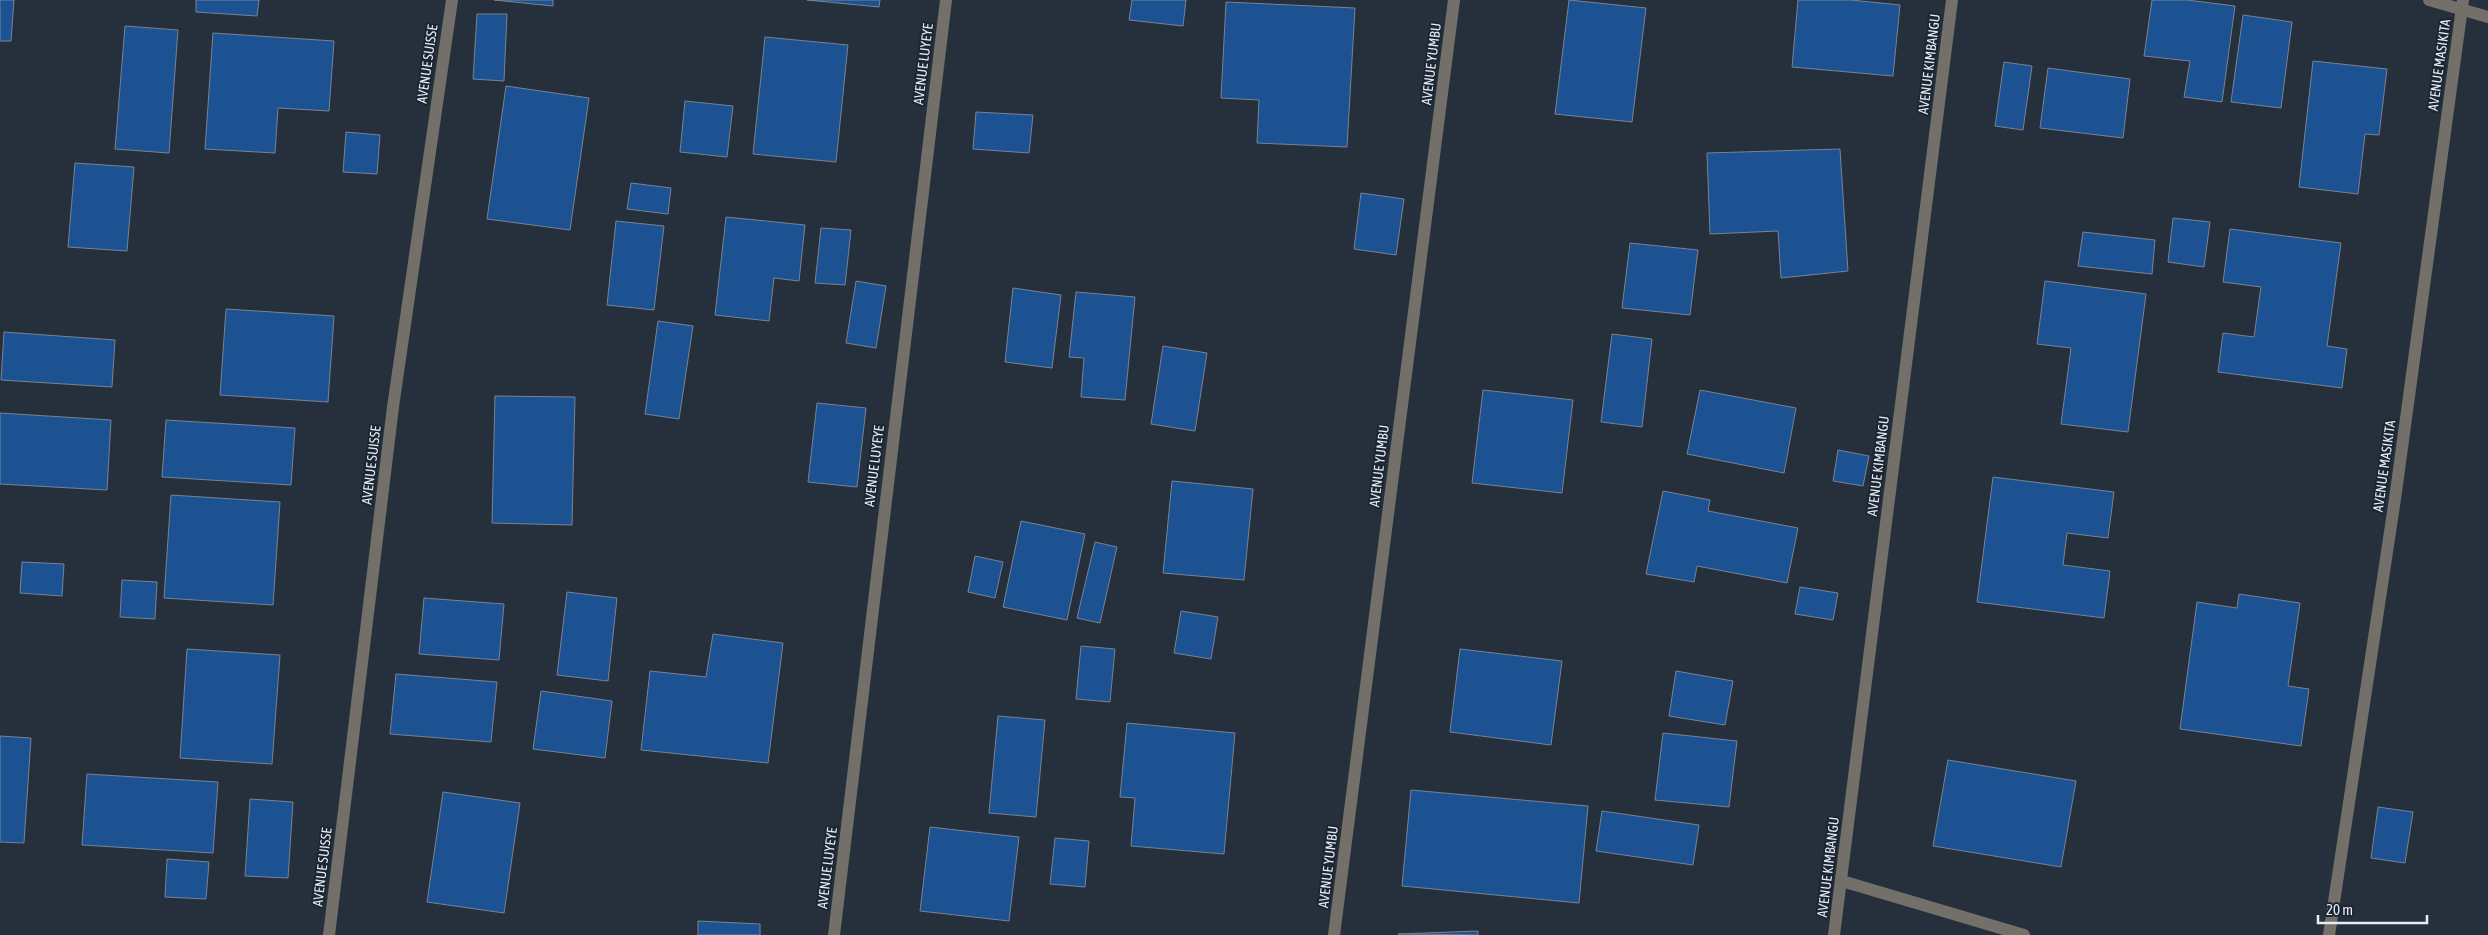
<svg xmlns="http://www.w3.org/2000/svg" width="2488" height="935" viewBox="0 0 2488 935" font-family="'Asap Condensed',sans-serif">
<style>
.building{fill:#1d5292;stroke:#778393}
.lines{fill:none;stroke-linecap:round;stroke-linejoin:round}
.minor{stroke:#727068;stroke-width:12}
.labels{text-anchor:middle;dominant-baseline:central;stroke-width:4;stroke-linejoin:round;paint-order:stroke}
.street-label{font-size:14px;fill:#e6edf6;stroke:#1c2633}
</style>
<rect width="100%" height="100%" fill="#26303d"/>
<path class="building" d="M0,0H14L11,41H0Z
M196,0H259L257,16L196,12Z
M494,0H553V6Z
M807,0H880L879,7Z
M1132,0H1186L1183,26L1129,20Z
M1569,0L1646,8L1632,122L1555,114Z
M1798,0H1851L1900,5L1893,76L1792,67Z
M2152,0H2187L2235,6L2222,102L2184,97L2190,61L2144,56Z
M1226,2L1355,8L1347,147L1257,143L1259,100L1221,98Z
M477,14H507L504,81L473,79Z
M2243,15L2292,22L2281,108L2231,102Z
M125,26L178,30L169,153L115,149Z
M213,33L334,41L329,111L278,108L275,153L205,149Z
M765,37L848,45L836,162L753,154Z
M2313,61L2387,69L2379,135L2365,134L2358,194L2299,187Z
M2004,62L2032,66L2023,130L1995,126Z
M2048,68L2130,79L2123,138L2040,128Z
M506,86L589,98L570,230L487,219Z
M685,101L733,106L727,157L680,152Z
M976,112L1033,115L1029,153L973,149Z
M346,132L380,135L377,174L343,172Z
M1840,149L1848,271L1781,278L1778,231L1710,234L1707,153Z
M75,163L134,167L127,251L68,247Z
M631,183L671,188L668,214L627,209Z
M1361,193L1404,199L1396,255L1354,249Z
M726,217L805,225L799,281L774,278L769,321L715,315Z
M2173,218L2210,222L2204,267L2168,262Z
M616,221L664,226L654,310L607,305Z
M821,228L851,230L845,285L815,283Z
M2230,229L2341,243L2327,346L2347,349L2342,388L2218,372L2223,333L2254,337L2261,287L2223,282Z
M2083,232L2155,240L2152,274L2078,266Z
M1630,243L1698,250L1690,315L1622,308Z
M856,281L886,286L876,348L846,343Z
M2045,281L2146,294L2128,432L2061,424L2071,348L2037,344Z
M1013,288L1061,295L1052,368L1005,362Z
M1076,292L1135,297L1125,400L1081,397L1084,358L1069,357Z
M226,309L334,316L328,402L220,395Z
M658,321L693,326L679,419L645,414Z
M4,332L115,340L112,387L1,380Z
M1612,334L1652,339L1642,427L1601,422Z
M1163,346L1207,353L1195,431L1151,424Z
M1483,390L1573,400L1562,493L1472,483Z
M1700,390L1796,408L1784,473L1687,454Z
M495,396L575,397L572,525L492,523Z
M817,403L866,408L857,487L808,482Z
M0,413L111,420L107,490L0,484Z
M166,420L295,428L291,485L162,477Z
M1838,450L1869,456L1863,486L1833,481Z
M1993,477L2114,492L2108,538L2067,533L2063,565L2110,571L2104,618L1977,602Z
M1172,481L1253,489L1244,580L1163,573Z
M1663,491L1710,500L1708,511L1798,528L1787,583L1697,566L1694,582L1646,574Z
M171,495L280,502L273,605L164,598Z
M1021,521L1085,534L1067,620L1003,607Z
M1095,542L1117,547L1100,623L1077,618Z
M975,556L1003,562L995,598L968,592Z
M22,562L64,564L62,596L20,593Z
M122,580L157,582L155,619L120,617Z
M1800,587L1838,593L1833,620L1795,614Z
M567,592L617,598L608,681L557,675Z
M2239,594L2300,603L2288,686L2309,689L2301,746L2180,729L2197,602L2237,608Z
M424,598L504,604L499,660L419,654Z
M1181,611L1218,617L1211,659L1174,653Z
M713,634L783,643L768,763L641,750L650,671L706,677Z
M1081,646L1115,649L1110,702L1076,699Z
M187,649L280,655L272,764L180,758Z
M1460,649L1562,661L1551,745L1450,732Z
M1676,671L1733,681L1725,725L1669,716Z
M396,674L497,682L491,742L390,734Z
M541,691L612,701L605,758L533,749Z
M998,716L1045,720L1036,817L989,813Z
M1127,723L1235,733L1224,854L1131,846L1135,798L1120,797Z
M1663,733L1737,741L1729,807L1655,800Z
M0,736L31,738L24,843L0,842Z
M1948,760L2076,781L2061,867L1933,846Z
M87,774L218,782L213,853L82,845Z
M1411,790L1588,806L1579,903L1402,886Z
M443,792L520,803L504,913L427,902Z
M250,799L293,802L288,878L245,876Z
M2378,807L2413,812L2405,863L2371,858Z
M1602,811L1699,825L1693,865L1596,851Z
M930,827L1019,837L1009,921L920,911Z
M1055,838L1089,841L1085,887L1050,884Z
M167,859L209,862L206,899L165,897Z
M698,921L760,924V935H698Z
M1478,931V935L1398,934Z"/>
<g class="lines">
<path class="minor" d="M2429,0L2488,17
M1842,881L2024,935
M329,935L393,407L452,0
M834,935L946,0
M1334,935L1454,0
M1834,935L1952,0
M2329,935L2395,499L2463,0"/>
</g>
<g class="labels">
<g class="street-label">
<text transform="translate(427 64) rotate(-82)">AVENUE SUISSE</text>
<text transform="translate(923 64) rotate(-83)">AVENUE LUYEYE</text>
<text transform="translate(1431 64) rotate(-83)">AVENUE YUMBU</text>
<text transform="translate(1929 64) rotate(-83)">AVENUE KIMBANGU</text>
<text transform="translate(2439 65) rotate(-82)">AVENUE MASIKITA</text>
<text transform="translate(371 465) rotate(-83)">AVENUE SUISSE</text>
<text transform="translate(874 466) rotate(-83)">AVENUE LUYEYE</text>
<text transform="translate(1379 466) rotate(-83)">AVENUE YUMBU</text>
<text transform="translate(1878 466) rotate(-83)">AVENUE KIMBANGU</text>
<text transform="translate(2384 466) rotate(-82)">AVENUE MASIKITA</text>
<text transform="translate(322 867) rotate(-83)">AVENUE SUISSE</text>
<text transform="translate(1328 867) rotate(-83)">AVENUE YUMBU</text>
<text transform="translate(1828 867) rotate(-83)">AVENUE KIMBANGU</text>
<text transform="translate(827 868) rotate(-83)">AVENUE LUYEYE</text>
</g>
</g>
<path d="M2318 915v8h109v-8" fill="none" stroke="#e6edf6" stroke-width="2.5"/>
<text x="2326" y="915" font-size="15" fill="#e6edf6" stroke="#1c2633" stroke-width="4" paint-order="stroke">20 m</text>
</svg>
